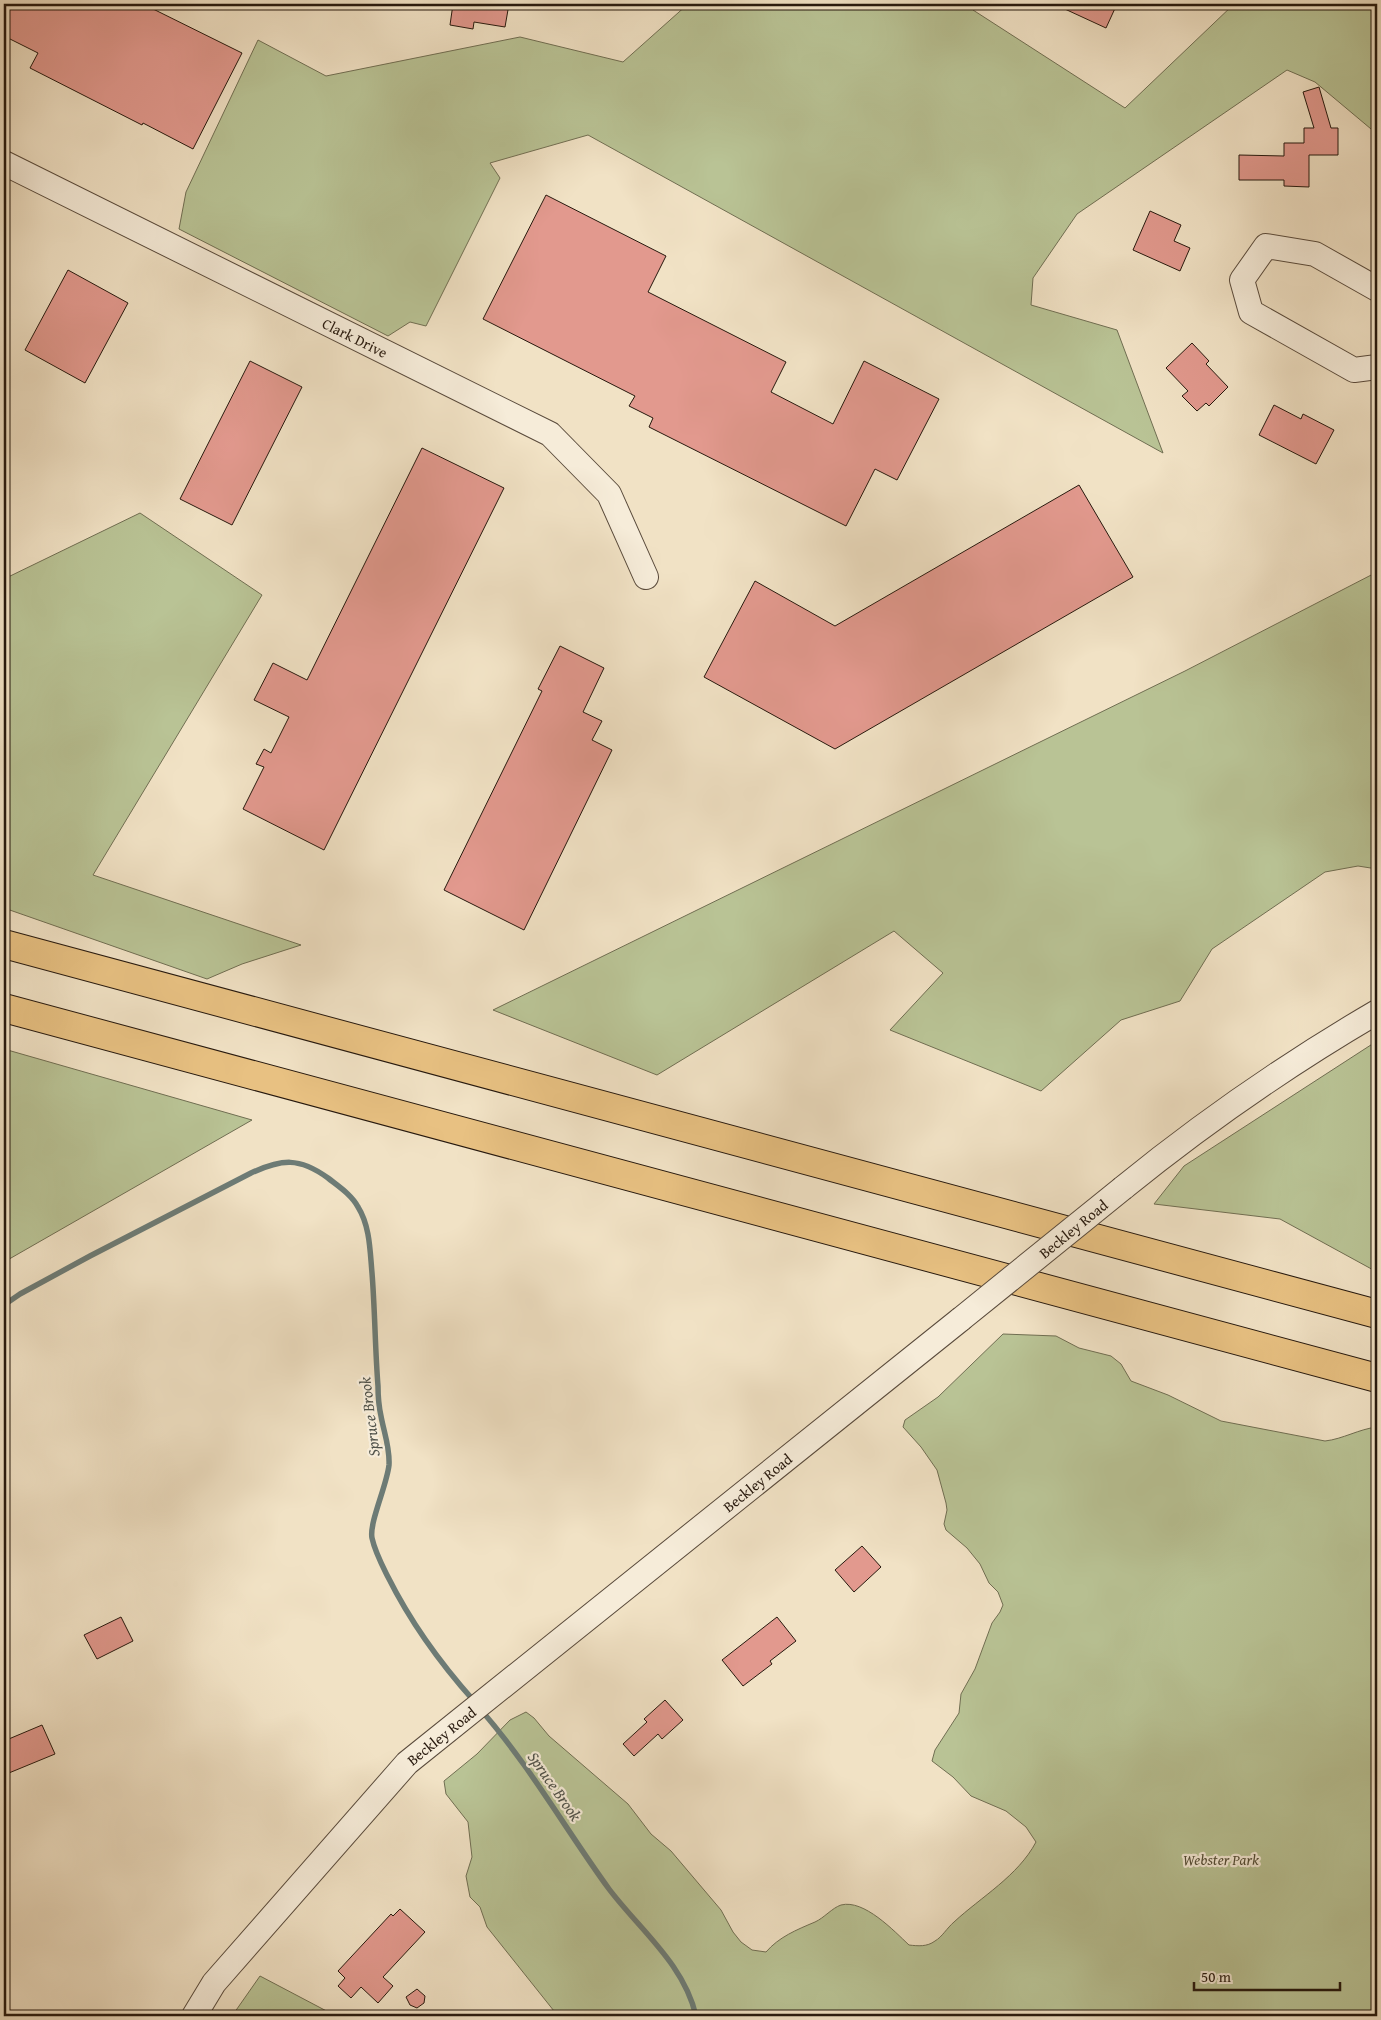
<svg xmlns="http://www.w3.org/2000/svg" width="1381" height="2020" viewBox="0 0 1381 2020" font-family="'Gentium Book Plus',serif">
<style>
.green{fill:#b9c395;stroke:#706e52}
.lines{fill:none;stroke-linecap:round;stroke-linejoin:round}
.stream{stroke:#6d7b75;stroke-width:5.5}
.building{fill:#e2998e;stroke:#27190e}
.street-casing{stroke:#5a4b3c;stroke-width:26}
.highway-casing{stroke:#27190e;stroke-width:30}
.street{stroke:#f6ecd9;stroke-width:24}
.highway{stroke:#e8c182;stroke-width:28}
.street-bridge-casing{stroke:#5a4b3c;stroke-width:26;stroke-linecap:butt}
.street-bridge{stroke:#f6ecd9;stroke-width:24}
.labels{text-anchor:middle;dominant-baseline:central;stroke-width:4.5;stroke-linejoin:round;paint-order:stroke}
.street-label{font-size:15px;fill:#27190e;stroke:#f6ecd9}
.park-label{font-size:15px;font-style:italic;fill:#534c36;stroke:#f6ecd9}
.water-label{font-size:16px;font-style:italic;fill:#50524a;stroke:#f6ecd9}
</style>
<rect width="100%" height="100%" fill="#f1e2c5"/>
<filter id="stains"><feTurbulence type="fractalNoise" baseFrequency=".004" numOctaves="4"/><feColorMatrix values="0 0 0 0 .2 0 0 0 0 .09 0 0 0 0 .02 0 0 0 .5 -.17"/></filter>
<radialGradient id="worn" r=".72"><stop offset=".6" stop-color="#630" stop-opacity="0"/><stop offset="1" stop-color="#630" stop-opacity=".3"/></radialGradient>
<path class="green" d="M688,4H977L973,10L1125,108L1234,4H1377V134L1315,82L1287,70L1077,214L1033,278L1031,305L1117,330L1163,453L588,135L490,163L500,178L426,326L410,322L388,336L179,229L186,192L258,40L326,76L520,37L623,62Z
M140,513L262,595L93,875L301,945L242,964L207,979L4,908V579Z
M1377,572V869L1358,866L1325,872L1212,949L1180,1001L1121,1020L1041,1091L890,1030L943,973L894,931L657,1075L493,1010L1185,671Z
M1377,1041V1272L1280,1219L1154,1204L1184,1166Z
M4,1049L252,1120L4,1262Z
M1003,1334L1056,1336L1079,1348L1111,1356L1121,1364L1131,1381L1168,1395L1221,1421L1325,1441C1343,1439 1359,1429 1377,1427V2016H558L487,1927L480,1907L470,1897L466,1876L472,1857L468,1822L446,1794L444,1781L477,1754L510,1720L526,1712L534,1718L549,1736L628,1804L651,1834L671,1851L721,1910L733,1932L741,1942L752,1950L766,1952C779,1937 796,1930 815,1922C824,1918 832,1908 841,1905C864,1899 894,1931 909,1945C918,1946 927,1947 935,1941C942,1937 947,1928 954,1922C981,1897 1018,1876 1036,1842L1026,1827L1006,1811L971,1796L953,1777L932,1761L935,1750L959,1713L961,1694L975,1669L992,1623L1000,1612L1003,1605L998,1592L989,1583L980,1564L967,1548L946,1530L944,1524L947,1510L946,1503L937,1470L921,1447L903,1427L905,1420L938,1397Z
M260,1976L336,2016H232Z"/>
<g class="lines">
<path class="stream" d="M4,1305L20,1294L90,1256L251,1173C282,1159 299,1157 328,1178C338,1186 352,1195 358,1207C370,1226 370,1251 372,1273C375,1311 375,1348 378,1386C378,1396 379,1407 381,1416C384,1433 390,1447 389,1465C387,1485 369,1523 372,1538C375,1552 382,1565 388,1577C411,1623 440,1663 474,1701
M481,1710C530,1766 566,1830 609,1889C640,1930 684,1964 696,2016"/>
</g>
<path class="building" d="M4,4H143L242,53L193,149L143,123L142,125L30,68L38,53L4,36Z
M453,4H509L505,27L474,22L473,29L450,25Z
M1054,4H1117L1106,28Z
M1319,87L1331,128H1338V155H1309V187L1284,186V180H1239V155L1284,156V143H1304V128H1314L1303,92Z
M546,195L666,256L648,292L786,362L771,392L833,424L864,361L939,399L897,480L875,469L846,526L649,427L653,418L629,406L635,396L483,319Z
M1150,211L1181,225L1174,241L1190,248L1180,271L1133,250Z
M68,270L128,303L85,383L25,350Z
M1192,343L1209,361L1206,364L1228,387L1209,406L1206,403L1197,411L1182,396L1188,391L1166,368Z
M250,361L302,387L232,525L180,499Z
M1274,405L1301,419L1303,414L1334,430L1316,464L1259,435Z
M422,448L504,488L324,850L243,809L264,767L256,764L264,749L271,753L289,717L254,700L273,663L307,680Z
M1079,485L1133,577L835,749L704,677L755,581L835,626Z
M560,646L604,668L583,712L602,721L592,740L612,750L524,930L444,890L542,691L538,689Z
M862,1546L881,1567L854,1592L835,1570Z
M121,1617L133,1641L97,1659L84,1635Z
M777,1617L796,1641L770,1661L772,1664L743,1686L722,1660Z
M665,1700L683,1720L662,1739L658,1734L634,1756L623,1744L647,1722L644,1719Z
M42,1725L55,1754L4,1775V1741Z
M400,1909L425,1932L383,1977L393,1986L378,2003L361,1987L351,1998L338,1986L345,1978L338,1971L391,1914L393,1916Z
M417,1989L425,1996L424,2003L417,2008L410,2005L406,1997Z"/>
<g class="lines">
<g class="street-casing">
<g id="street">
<path id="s1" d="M4,163L550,434L609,494L646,577"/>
<path d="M1377,289L1315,254L1266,246L1242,280L1251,312L1354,370L1377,367"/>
<path d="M1123,1188C1203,1123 1288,1064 1377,1012"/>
<path id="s2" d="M194,2016L214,1983L407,1763L961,1319"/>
</g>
</g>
<g class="highway-casing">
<path id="highway" d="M4,944L1377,1314
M4,1008L1377,1378"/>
</g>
<use href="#street" class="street"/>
<use href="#highway" class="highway"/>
<g class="street-bridge-casing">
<g id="street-bridge">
<path id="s3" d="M961,1319L1123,1188"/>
</g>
</g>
<use href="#street-bridge" class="street-bridge"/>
</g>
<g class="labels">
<g class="street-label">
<text stroke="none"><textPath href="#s1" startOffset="392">Clark Drive</textPath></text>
<text stroke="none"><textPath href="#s3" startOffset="144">Beckley Road</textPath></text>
<text stroke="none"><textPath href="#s2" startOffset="780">Beckley Road</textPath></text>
<text stroke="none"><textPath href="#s2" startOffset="375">Beckley Road</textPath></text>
</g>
<g class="park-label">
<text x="1221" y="1859">Webster Park</text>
</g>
<g class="water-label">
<text transform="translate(369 1417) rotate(-97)">Spruce Brook</text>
<text transform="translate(555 1786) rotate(55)">Spruce Brook</text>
</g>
</g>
<rect width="1381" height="2020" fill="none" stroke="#f1e2c5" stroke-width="20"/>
<rect x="5" y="5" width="1371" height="2010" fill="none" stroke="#27190e" stroke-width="2.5"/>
<rect x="10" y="10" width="1361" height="2000" fill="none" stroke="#27190e"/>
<path d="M1194 1982v8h146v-8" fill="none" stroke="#27190e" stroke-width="2.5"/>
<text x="1201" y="1982" font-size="15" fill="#27190e" stroke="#f6ecd9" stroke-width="4" paint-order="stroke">50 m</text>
<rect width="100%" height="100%" filter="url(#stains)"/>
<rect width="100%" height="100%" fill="url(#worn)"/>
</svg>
